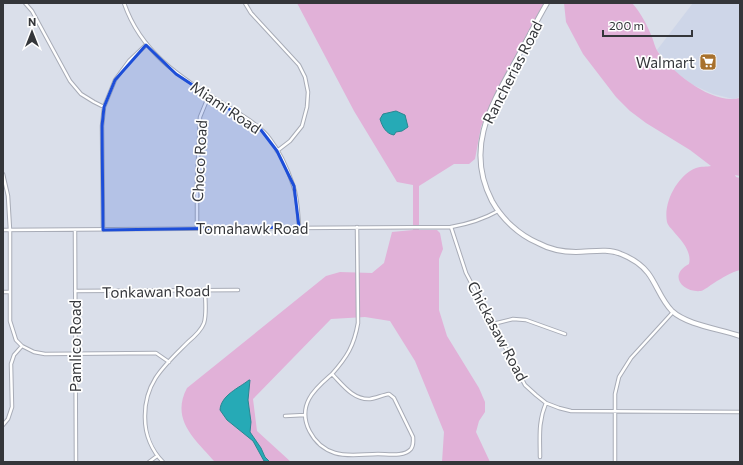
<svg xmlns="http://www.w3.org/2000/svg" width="743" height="465" viewBox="0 0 743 465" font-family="Commissioner,sans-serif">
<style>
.built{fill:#ced6e8}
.green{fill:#e1b1d8}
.water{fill:#26aab6;stroke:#2a8791}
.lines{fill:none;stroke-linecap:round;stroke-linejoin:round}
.street-casing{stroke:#a8acb7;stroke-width:4.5}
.secondary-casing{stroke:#a8acb7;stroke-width:6}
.street{stroke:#fff;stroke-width:2.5}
.secondary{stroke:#fff;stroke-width:4}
.marked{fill:#1d4ed8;fill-opacity:0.2;stroke:#1d4ed8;stroke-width:3;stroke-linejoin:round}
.labels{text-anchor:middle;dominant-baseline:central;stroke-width:3.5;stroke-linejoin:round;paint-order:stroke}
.poi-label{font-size:15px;fill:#34363a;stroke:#fff;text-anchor:end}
.street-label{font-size:15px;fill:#34363a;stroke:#fff}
</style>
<rect width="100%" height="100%" fill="#dadfea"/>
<path class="built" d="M693,3H740V97L733,99L713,94L693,85L677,73L657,50Z"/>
<path class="green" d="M297,3H544L492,101L481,127L475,159L469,164H454L419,186V230H437L440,233L443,249L439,259V310L447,336L479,388L485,402V412L479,421L476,432L490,462H442L444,432L415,361L390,321L365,317L331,319L253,399L257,431L291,462H215C196,440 170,420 187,388L326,276L340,272L372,273L384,263L392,232L413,230V185L397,182L354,111Z
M564,3H632C641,13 647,25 652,37C654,42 655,48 658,52C673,73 712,105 740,98V176L735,175L736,177L740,178V270C731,272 722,278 714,283C710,285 705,290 701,291C682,293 668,275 689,264C692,252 682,241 674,232C672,229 668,226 667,222C663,202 678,175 696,168C701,166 707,167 711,166L690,150L646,123L630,111L616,97L583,54L566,22Z"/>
<path class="water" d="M396,111L405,115L408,127L402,131L396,132L394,135C386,134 382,126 380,119L383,114Z
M249,380H250L248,400L251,422L250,432L261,448L265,457L270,462L264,461L253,441L227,420L220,410C221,395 239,388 249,380Z"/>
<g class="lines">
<g class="street-casing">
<path id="street" d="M25,3L32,11L70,81L81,94L94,102L104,107
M124,3C142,55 182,78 227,106C240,114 261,126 270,139C280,152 288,170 293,185C298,198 298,214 299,227
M245,3L251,13L299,65L305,77L308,92L307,107L302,126L290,141L277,151
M3,174L8,196L10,230V321L16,340L22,346L34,352L45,354L156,353L169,362
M451,227L466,273L525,385L536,395L546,403L559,408L571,411L740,412
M197,228V183L200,117L209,95
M3,230L451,227C468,224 482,220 498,211
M103,230L102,126L104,107L115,80L129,61L146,45
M75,231L76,462
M75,291L238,290
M3,292H10
M493,324L513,319L526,320L565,334
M332,374C342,384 353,400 370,399C376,398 383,395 389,394L394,398L413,437C413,441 414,445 411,449C404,457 388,454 378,454C364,454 348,457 335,453C313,446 298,420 309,399C314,389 324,381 332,374Z
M332,374C347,357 354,346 358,323L357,227
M285,416L305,415
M3,425L8,419L12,407L11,364L14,355L22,346
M540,457C540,437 538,422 546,403
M149,462L157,456
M163,462C152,451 145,435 145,418C144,382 165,365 188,342C194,337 201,331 204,323C207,313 205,300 205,290
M615,462V394L619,377L631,358L673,312"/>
</g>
<g class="secondary-casing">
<path id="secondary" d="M547,3C536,22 526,42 515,62C490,107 465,149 492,201C502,219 519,235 538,243C549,249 563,252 576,252C591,252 607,248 621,254C631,258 641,264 648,273C657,285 661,300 672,311C687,325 720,329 740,336"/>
</g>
<use href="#street" class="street"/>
<use href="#secondary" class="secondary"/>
</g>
<path class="marked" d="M146,45L176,74L261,130L277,151L294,186L299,227L103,230L102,126L104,107L115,80Z"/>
<defs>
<g id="supermarket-square" transform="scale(0.9)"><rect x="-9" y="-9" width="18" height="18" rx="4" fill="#a8712d" stroke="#fff"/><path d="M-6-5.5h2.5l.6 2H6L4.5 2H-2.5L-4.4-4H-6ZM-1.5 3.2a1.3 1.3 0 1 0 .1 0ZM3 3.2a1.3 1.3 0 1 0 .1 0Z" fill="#fff"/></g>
</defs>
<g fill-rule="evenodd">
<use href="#supermarket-square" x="708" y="62"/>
</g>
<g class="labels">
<g class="poi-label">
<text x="695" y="62">Walmart</text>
</g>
<g class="street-label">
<text transform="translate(512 72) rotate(-63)">Rancherias Road</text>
<text transform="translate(226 107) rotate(34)">Miami Road</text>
<text transform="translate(199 161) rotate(-87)">Choco Road</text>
<text x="252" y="228">Tomahawk Road</text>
<text transform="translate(156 291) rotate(-1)">Tonkawan Road</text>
<text transform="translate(498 331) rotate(62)">Chickasaw Road</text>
<text transform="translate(75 346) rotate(-90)">Pamlico Road</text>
</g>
</g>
<rect width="743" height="465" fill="none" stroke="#34363a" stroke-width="8"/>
<g transform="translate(32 32)" stroke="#ffffff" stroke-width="3" paint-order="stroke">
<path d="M0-3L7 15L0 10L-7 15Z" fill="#34363a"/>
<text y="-6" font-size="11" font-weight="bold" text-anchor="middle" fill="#34363a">N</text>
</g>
<path d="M603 30v6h89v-6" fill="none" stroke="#34363a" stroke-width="2"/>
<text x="609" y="30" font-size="12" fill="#34363a" stroke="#ffffff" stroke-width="3" paint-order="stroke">200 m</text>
</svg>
